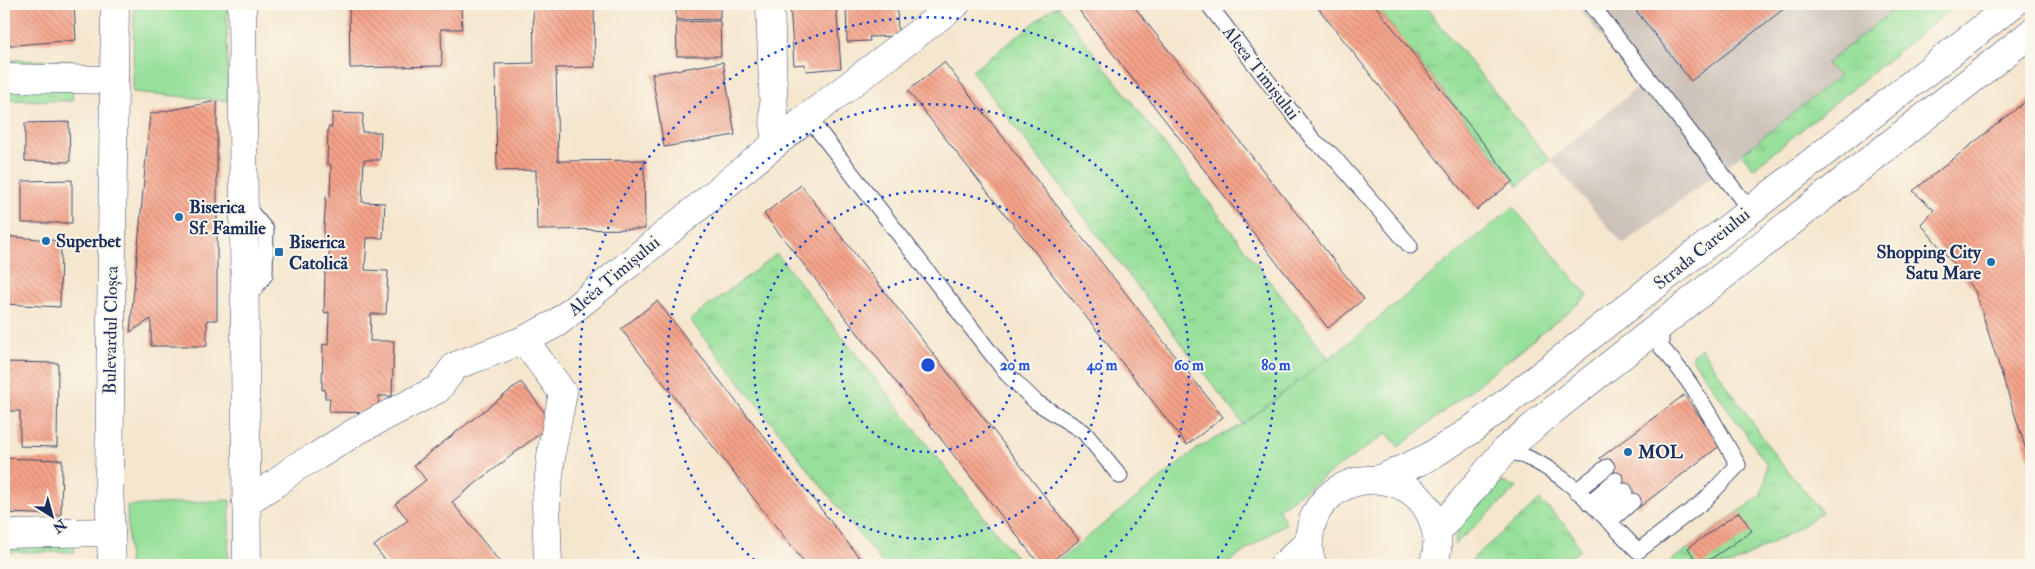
<svg xmlns="http://www.w3.org/2000/svg" width="2035" height="569" viewBox="0 0 2035 569" font-family="'IM FELL Double Pica',serif">
<style>
.industrial{fill:#ccc2b9}
.grass{fill:url(#grass-tufts);stroke:#59887c}
.green{fill:#97e09a;stroke:#59887c}
.building{fill:url(#building-back-hatch)}
.lines{fill:none;stroke-linecap:round;stroke-linejoin:round}
.service-casing{stroke:#3c4a6f;stroke-width:17}
.minor-casing{stroke:#3c4a6f;stroke-width:29}
.secondary-casing{stroke:#3c4a6f;stroke-width:29}
.primary-casing{stroke:#3c4a6f;stroke-width:29}
.service{stroke:#fff;stroke-width:15}
.minor{stroke:#fff;stroke-width:28}
.secondary{stroke:#fff;stroke-width:28}
.primary{stroke:#fff;stroke-width:28}
.ring{fill:none;stroke:#1d4ed8;stroke-width:2.5;stroke-dasharray:2.5 5}
.poi-dot{fill:#1f6fb2;stroke:#fbf7ec;stroke-width:2}
.labels{text-anchor:middle;dominant-baseline:central;stroke-width:4;stroke-linejoin:round;paint-order:stroke}
.street-label{font-size:18px;fill:#1b2f5e;stroke:#fbf7ec}
.poi-label{font-size:18px;font-weight:bold;fill:#1b2f5e;stroke:#fbf7ec;text-anchor:start}
.centre{fill:#1d4ed8;stroke:#fbf7ec;stroke-width:2.5}
.ring-label{font-size:15px;text-anchor:middle;font-weight:bold;fill:#1d4ed8;stroke:#fbf7ec;stroke-width:4;stroke-linejoin:round;paint-order:stroke}
</style>
<defs>
<pattern id="grass-tufts" width="24" height="20" patternUnits="userSpaceOnUse" patternTransform="scale(1.25)"><rect width="24" height="20" fill="#97e09a"/><path d="M3 7l-1-3M5 7V3M7 7l1-3M15 17l-1-3M17 17v-4M19 17l1-3" fill="none" stroke="#82c087"/></pattern>
<pattern id="building-back-hatch" width="6" height="6" patternUnits="userSpaceOnUse" patternTransform="scale(1.25)"><rect width="6" height="6" fill="#f6a389"/><path d="M-1 5l2 2M0 0l6 6M5-1l2 2" fill="none" stroke="#c68573"/></pattern>
</defs>
<rect width="100%" height="100%" fill="#fbf7ec"/>
<filter id="ink" filterUnits="userSpaceOnUse"><feTurbulence type="fractalNoise" baseFrequency=".02" numOctaves="2"/><feDisplacementMap in="SourceGraphic" scale="10" xChannelSelector="R" yChannelSelector="G"/><feConvolveMatrix kernelMatrix="1 2 1 2 8 2 1 2 1" color-interpolation-filters="sRGB"/></filter>
<filter id="wash" filterUnits="userSpaceOnUse"><feTurbulence type="fractalNoise" baseFrequency=".0096" numOctaves="4" result="noise"/><feDisplacementMap in="SourceGraphic" scale="20" xChannelSelector="R" yChannelSelector="G"/><feGaussianBlur stdDeviation="1.12" result="paint"/><feColorMatrix in="noise" values="0 0 0 0 0 0 0 0 0 0 0 0 0 0 0 0 0 1.4 0 .05"/><feComposite in="paint" operator="in"/></filter>
<g filter="url(#wash)">
<rect width="100%" height="100%" fill="#f5e6ce"/>
<path class="industrial" d="M1576,4H1901L1827,64L1839,75L1742,154L1623,244L1550,160L1639,86Z"/>
<path class="grass" d="M1374,4H1423L1550,160L1518,186Z
M1901,4H1957L1753,169L1742,154L1839,76L1826,64Z
M1057,5L1329,358L1243,424L972,71Z
M4,60L75,61L74,76L4,75Z
M4,85L73,87L72,101L4,100Z
M777,254L1022,565H884L690,320Z
M1701,348L1777,458L1822,512L1792,532L1730,565H1665L1760,496L1765,482L1767,464L1691,357Z
M1502,482L1518,487L1454,545L1460,521Z
M1540,500L1569,529L1580,550L1561,565H1472L1474,557Z
M4,544H74L75,552H4Z"/>
<path class="green" d="M134,4H227L228,101L133,92Z
M1513,207L1588,296L1399,447L1387,433L1278,509L1286,523L1224,565H1053L1201,446L1243,424L1346,345Z
M230,500L228,565H129L127,506Z"/>
<g id="blocks">
<path class="building" d="M8,4H74L76,40L4,46V23Z
M349,4H461L462,29H441L442,66L350,68Z
M533,4H594L595,67L556,68L558,161L644,160L645,229L537,230L536,170L497,171L495,64L534,63Z
M676,4H720V19L676,20Z
M790,4H836L841,68L806,71L805,64L794,65Z
M846,4H897L898,36L869,37L870,41L847,42Z
M1074,4H1132L1364,299L1328,328Z
M1315,4H1374L1513,181L1477,210Z
M1631,4H1790L1691,81Z
M720,21L721,56H677L676,22Z
M723,62L735,135L664,147L652,74Z
M944,62L1223,417L1187,445L908,91Z
M2031,97V465L1975,291L1921,224L1934,210L1913,191Z
M217,101V320H207V346H151V319L130,332L150,114Z
M332,113L363,114L362,132H381L380,160H364L362,202L385,203L383,238H367L365,270L388,271L386,314H371L370,341H394L392,396H379L378,413L329,412L330,398H325V389L322,390L323,344L328,345L329,312L324,313L325,271L328,270L330,243H323L326,197L330,196L331,165L327,164L328,127H332Z
M69,122L70,162L25,161V123Z
M72,180V223H22V181Z
M801,185L1079,540L1047,565H1040L764,214Z
M4,236L61,241L60,307L4,304L7,269H4Z
M657,301L865,565H806L621,329Z
M4,362L58,363L57,447L20,446V411H4Z
M521,382L553,423L452,502L502,565H389L374,546L408,520L395,504L426,480L414,465Z
M1684,395L1721,445L1638,508L1600,458Z
M4,458L62,460L61,515L4,513Z
M1739,512L1752,531L1702,565H1699L1688,548Z
M66,562V565H18V564Z"/>
</g>
</g>
<g filter="url(#ink)">
<use href="#blocks" fill-opacity="0" stroke="#3c4a6f" stroke-width="1"/>
<g class="lines">
<g class="service-casing">
<path id="service" d="M1208,4L1314,141L1332,155L1410,246
M1591,4L1750,210
M808,117L1007,374L1036,402L1084,432L1120,476
M245,205L266,230L265,275L247,299
M1505,450C1560,463 1599,512 1638,551L1704,501L1738,465C1715,424 1693,382 1661,347V325
M1576,491L1607,467
M1589,503L1616,480
M1599,512L1625,491
M1609,522L1633,501"/>
</g>
<g class="minor-casing">
<path id="minor" d="M770,4L775,143
M4,78L114,80
M524,340L563,393L552,448L546,503L548,565
M246,502L276,483L296,467L317,456L360,429L438,389L455,366L524,340L557,323L808,117L956,4
M4,534L111,532"/>
</g>
<g class="secondary-casing">
<path id="secondary" d="M242,4L247,565
M112,565L109,483L115,4"/>
</g>
<g class="primary-casing">
<path id="primary" d="M1380,479L1427,458L1470,431L2013,4
M1437,532L1505,450L1563,402L2031,33
M1284,565L1308,543
M1313,565C1308,555 1308,543 1310,532C1320,469 1412,460 1433,521C1438,535 1439,551 1433,565"/>
</g>
<use href="#service" class="service"/>
<use href="#minor" class="minor"/>
<use href="#secondary" class="secondary"/>
<use href="#primary" class="primary"/>
</g>
</g>
<g class="ring">
<circle cx="928" cy="365" r="87"/>
<circle cx="928" cy="365" r="174"/>
<path d="M760 565A261 261 0 1 1 1096 565"/>
<path d="M643 565A348 348 0 1 1 1213 565"/>
</g>
<g class="poi-dot">
<circle cx="179" cy="217" r="5"/>
<circle cx="46" cy="241" r="5"/>
<rect x="274" y="247" width="10" height="10" rx="2.5"/>
<circle cx="1991" cy="262" r="5"/>
<circle cx="1628" cy="452" r="5"/>
</g>
<g class="labels">
<g class="street-label">
<text transform="translate(1261 73) rotate(52)">Aleea Timișului</text>
<text transform="translate(1702 249) rotate(-39)">Strada Careiului</text>
<text transform="translate(614 276) rotate(-40)">Aleea Timișului</text>
<text transform="translate(111 330) rotate(-89)">Bulevardul Cloșca</text>
</g>
<g class="poi-label">
<text x="189" y="207">Biserica<tspan x="189" dy="21">Sf. Familie</tspan></text>
<text x="56" y="241">Superbet</text>
<text x="289" y="242">Biserica<tspan x="289" dy="21">Catolică</tspan></text>
<text x="1981" y="252" text-anchor="end">Shopping City<tspan x="1981" dy="21">Satu Mare</tspan></text>
<text x="1638" y="452">MOL</text>
</g>
</g>
<circle cx="928" cy="365" r="8" class="centre"/>
<g class="ring-label">
<text x="1015" y="370">20 m</text>
<text x="1102" y="370">40 m</text>
<text x="1189" y="370">60 m</text>
<text x="1276" y="370">80 m</text>
</g>
<rect width="2035" height="569" fill="none" stroke="#fbf7ec" stroke-width="20"/>
<g transform="translate(52 516) rotate(143)" stroke="#fbf7ec" stroke-width="4" paint-order="stroke">
<path d="M0-4L9 19L0 12L-9 19Z" fill="#1b2f5e"/>
<text y="-8" font-size="14" font-weight="bold" text-anchor="middle" fill="#1b2f5e">N</text>
</g>
</svg>
